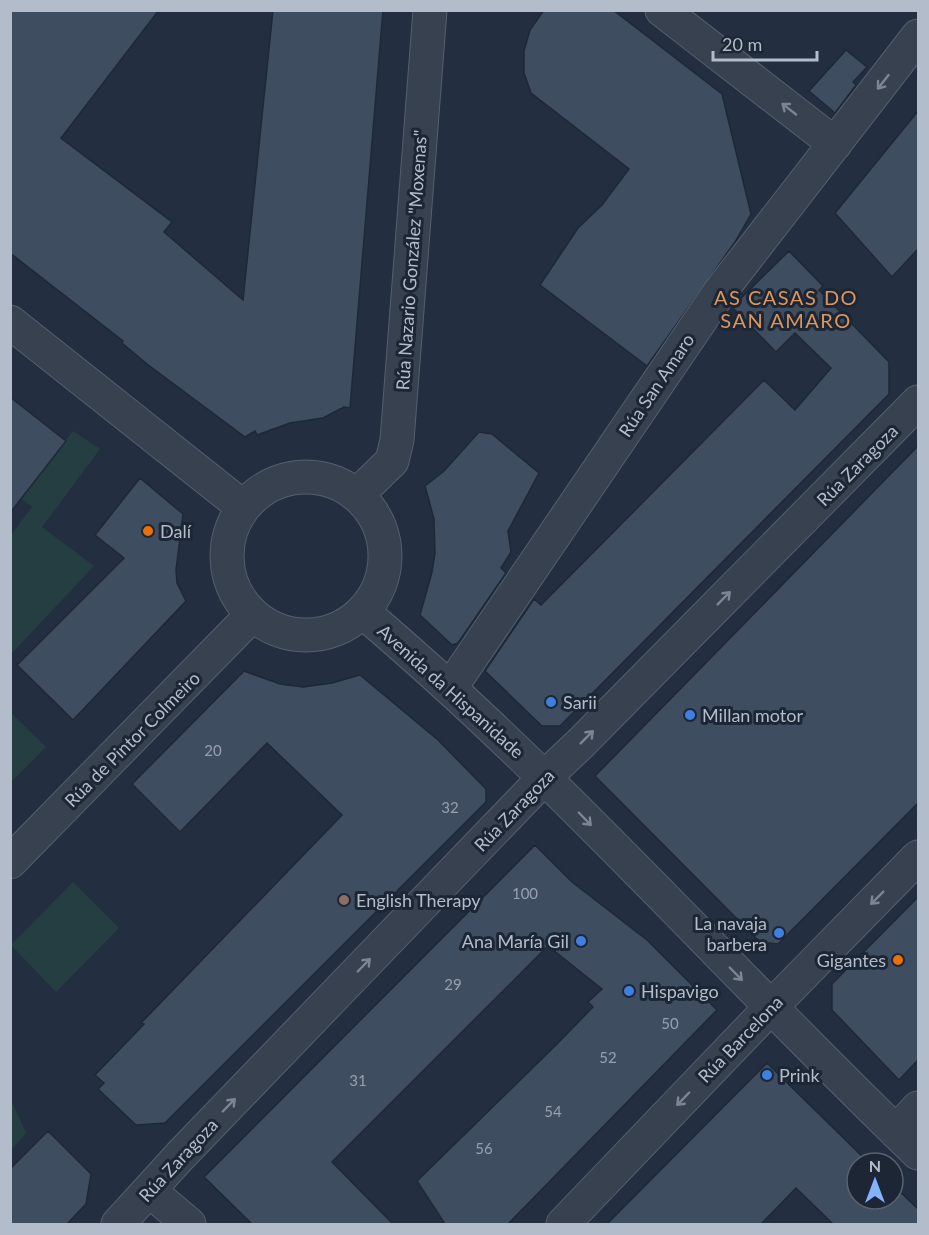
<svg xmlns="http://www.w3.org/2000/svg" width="929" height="1235" viewBox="0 0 929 1235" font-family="Lato,sans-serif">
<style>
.green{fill:#253e41}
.building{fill:#3f4d60;stroke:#1e2837;stroke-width:1.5}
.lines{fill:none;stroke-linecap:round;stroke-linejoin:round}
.minor-casing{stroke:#555f6e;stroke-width:35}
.minor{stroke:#374150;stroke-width:33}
.oneway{stroke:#7b8594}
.food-dot{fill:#e8710a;stroke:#1c2635;stroke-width:2}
.shop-dot{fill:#3f7fe0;stroke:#1c2635;stroke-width:2}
.education-dot{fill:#8d6e63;stroke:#1c2635;stroke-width:2}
.labels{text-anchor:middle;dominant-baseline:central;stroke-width:6;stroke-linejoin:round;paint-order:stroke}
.number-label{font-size:15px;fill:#96a0b0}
.street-label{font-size:18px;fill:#b3bccb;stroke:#1c2635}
.poi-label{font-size:18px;fill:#b3bccb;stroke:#1c2635;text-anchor:start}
.neighbourhood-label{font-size:20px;letter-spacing:1.5px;fill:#dc965d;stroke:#1c2635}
</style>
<rect width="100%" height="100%" fill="#232f40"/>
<path class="green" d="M73,431L100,449L42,527L94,566L11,654V535L32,507L21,498Z
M11,713L46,747L11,782H10Z
M73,882L119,928L56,992L11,945Z
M10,1098L26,1133L11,1150H10Z"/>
<path class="building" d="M10,10H159L61,138L172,222L164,232L243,300L273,10H383L350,408L344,407L323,418L290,423L257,435L255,431L245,437L147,364L122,343L123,341L10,253Z
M544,10H613L722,94L751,214L735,242L647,366L540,285L578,228L602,205L629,169L531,93L524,73V51L530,30Z
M846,50L867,67L853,82L856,85L835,113L809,91Z
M918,111V249L892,277L835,213Z
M789,251L823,286L819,290L889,362V394L560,726H542L485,671L534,599L541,605L764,380L795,410L831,368L795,333L776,352L732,307Z
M10,397L66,441L10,513Z
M479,432L492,434L539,473L508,531L511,552L501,568L506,573L458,643L452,645L420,615L432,572L435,553L434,519L425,486L444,471Z
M918,446V803L778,944L760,942L595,776Z
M140,478L183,514L176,570L177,583L186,601L73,720L17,665L124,558L95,535Z
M244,671L280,684L303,687L332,683L360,675L438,740L486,789V802L165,1123L136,1125L98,1089L104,1083L95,1075L144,1024L141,1023L342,815L267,743L180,832L132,784Z
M535,845L572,882L647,940L717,1010L508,1224H445L417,1181L556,1045L593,1007L588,1002L602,989L548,946L332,1162L393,1224H252L204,1177Z
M918,897V1060L899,1080L832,1010V984Z
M767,1063L869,1163H857V1199H893V1185L918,1209V1224H833L796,1188L761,1224H607Z
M48,1131L91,1174L86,1204L67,1224H10V1169Z"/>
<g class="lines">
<g class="minor-casing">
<path id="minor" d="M662,10L835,144
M10,322L243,507
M227 556a79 79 0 1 1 158 0a79 79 0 1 1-158 0Z
M357,495L392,461L397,440L430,10
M363,612C561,779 732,975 918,1153
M451,687L719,293L918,36
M10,862L252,615
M896,1132L918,1108
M150,1191L189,1224
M118,1224L180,1156L545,777L581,743L918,402
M563,1224L770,1008L918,857"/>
</g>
<use href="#minor" class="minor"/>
</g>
<defs><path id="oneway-shaft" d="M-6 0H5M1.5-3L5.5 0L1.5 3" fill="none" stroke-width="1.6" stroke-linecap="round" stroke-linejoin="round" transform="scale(1.5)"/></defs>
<g class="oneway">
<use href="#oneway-shaft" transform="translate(883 82) rotate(128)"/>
<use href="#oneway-shaft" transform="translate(789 109) rotate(-142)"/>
<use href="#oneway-shaft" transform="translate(724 598) rotate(-45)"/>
<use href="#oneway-shaft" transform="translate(587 737) rotate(-45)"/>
<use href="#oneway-shaft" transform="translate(585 819) rotate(46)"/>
<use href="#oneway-shaft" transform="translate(877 898) rotate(135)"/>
<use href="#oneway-shaft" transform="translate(364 965) rotate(-46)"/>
<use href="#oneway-shaft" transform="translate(736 974) rotate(46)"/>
<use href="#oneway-shaft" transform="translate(683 1099) rotate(134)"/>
<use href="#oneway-shaft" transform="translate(229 1105) rotate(-46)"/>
</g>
<g class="food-dot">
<circle cx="148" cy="531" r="6"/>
<circle cx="898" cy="960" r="6"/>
</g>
<g class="shop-dot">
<circle cx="551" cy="702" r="6"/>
<circle cx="690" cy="715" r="6"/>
<circle cx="779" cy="933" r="6"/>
<circle cx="581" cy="941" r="6"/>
<circle cx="629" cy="991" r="6"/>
<circle cx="767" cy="1075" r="6"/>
</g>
<circle class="education-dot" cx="344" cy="900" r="6"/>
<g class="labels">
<g class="number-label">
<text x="213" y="750">20</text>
<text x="450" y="807">32</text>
<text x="525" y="893">100</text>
<text x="453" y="984">29</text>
<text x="670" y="1023">50</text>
<text x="608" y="1057">52</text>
<text x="358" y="1080">31</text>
<text x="553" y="1111">54</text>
<text x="484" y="1148">56</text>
</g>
<g class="street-label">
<text transform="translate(411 260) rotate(-86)">Rúa Nazario González "Moxenas"</text>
<text transform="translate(656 385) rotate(-56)">Rúa San Amaro</text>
<text transform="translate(857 465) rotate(-45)">Rúa Zaragoza</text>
<text transform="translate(451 691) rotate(42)">Avenida da Hispanidade</text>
<text transform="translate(132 739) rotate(-45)">Rúa de Pintor Colmeiro</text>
<text transform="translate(514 810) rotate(-46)">Rúa Zaragoza</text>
<text transform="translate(740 1039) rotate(-46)">Rúa Barcelona</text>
<text transform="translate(178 1160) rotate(-47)">Rúa Zaragoza</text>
</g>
<g class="poi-label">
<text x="160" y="531">Dalí</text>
<text x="563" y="702">Sarii</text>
<text x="702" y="715">Millan motor</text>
<text x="356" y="900">English Therapy</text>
<text x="767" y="923" text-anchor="end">La navaja<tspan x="767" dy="21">barbera</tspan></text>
<text x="569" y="941" text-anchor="end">Ana María Gil</text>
<text x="886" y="960" text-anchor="end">Gigantes</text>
<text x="641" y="991">Hispavigo</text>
<text x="779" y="1075">Prink</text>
</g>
<g class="neighbourhood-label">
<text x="786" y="297">AS CASAS DO<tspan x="786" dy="23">SAN AMARO</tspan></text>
</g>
</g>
<rect width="929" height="1235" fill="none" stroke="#b3bccb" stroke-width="24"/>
<g transform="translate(875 1181)"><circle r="28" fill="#1c2635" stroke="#586271" stroke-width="1.5"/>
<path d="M0-4.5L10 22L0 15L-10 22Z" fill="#84b2ff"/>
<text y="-9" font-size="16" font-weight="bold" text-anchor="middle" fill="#b3bccb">N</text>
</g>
<path d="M713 51v9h104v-9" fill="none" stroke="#b3bccb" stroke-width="3"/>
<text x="722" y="51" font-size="18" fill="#b3bccb" stroke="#1c2635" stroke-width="4.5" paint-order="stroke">20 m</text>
</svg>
